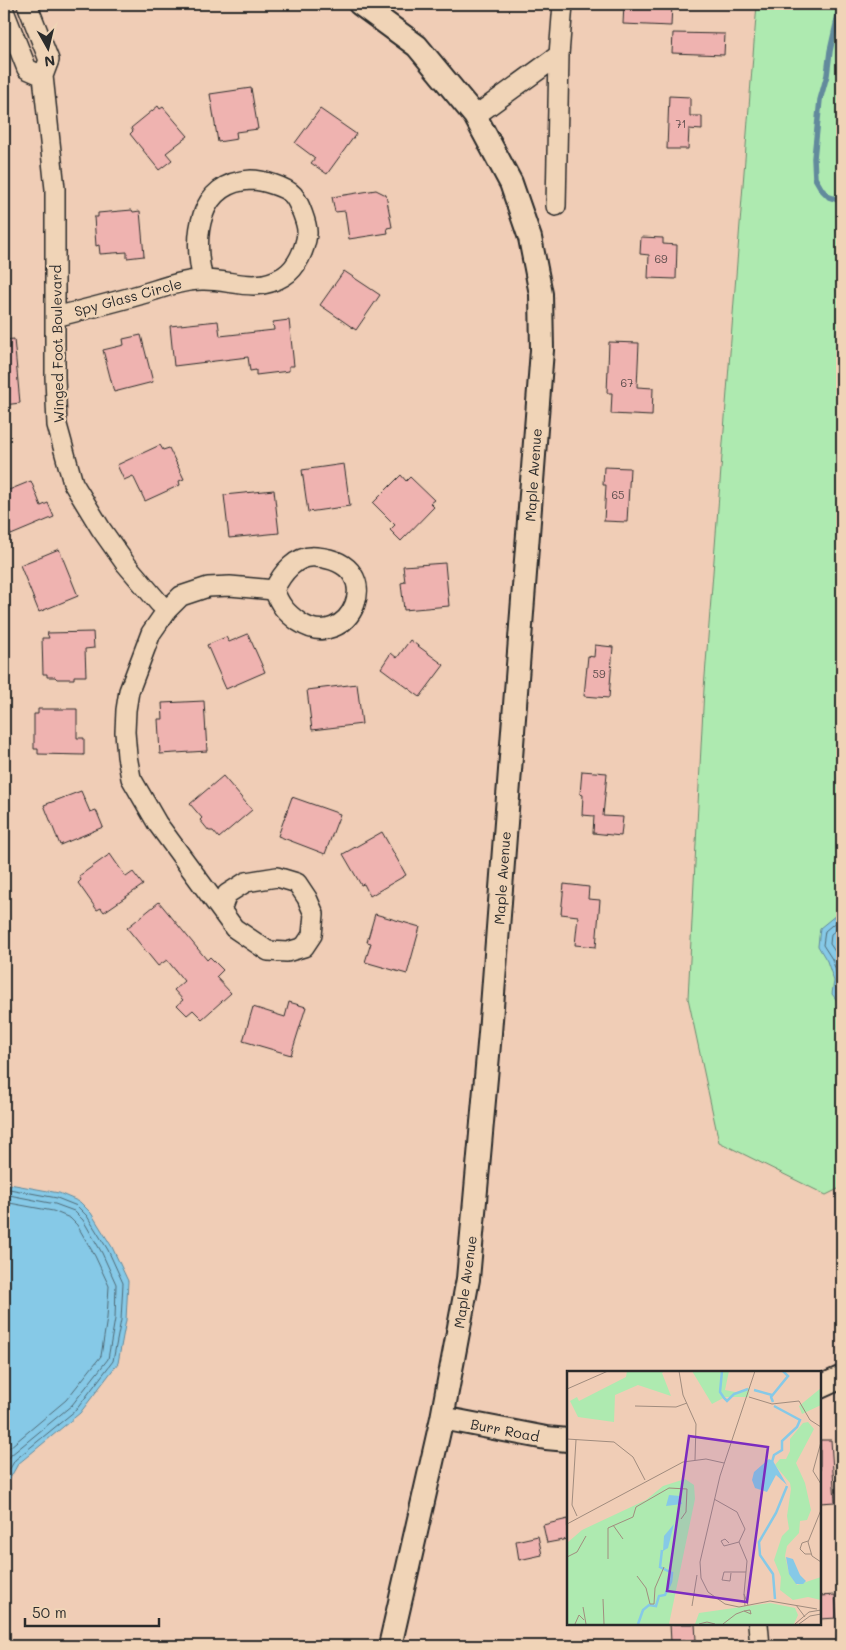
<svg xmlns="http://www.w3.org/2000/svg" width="846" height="1650" viewBox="0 0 846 1650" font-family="Mali,sans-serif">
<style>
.green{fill:#aeeab0;stroke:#6c8a6e}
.water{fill:#86c9e7;stroke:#628a9c}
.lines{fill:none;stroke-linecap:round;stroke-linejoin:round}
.shore{stroke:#4f6a76;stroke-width:1}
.stream{stroke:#628a9c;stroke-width:5.5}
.building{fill:#efb3b0;stroke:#2b2b2b}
.minor-casing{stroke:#2b2b2b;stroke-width:22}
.tertiary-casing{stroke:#2b2b2b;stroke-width:26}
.minor{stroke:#f0d4b7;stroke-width:19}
.tertiary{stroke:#f0d4b7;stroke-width:22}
.labels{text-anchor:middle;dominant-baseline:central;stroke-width:5;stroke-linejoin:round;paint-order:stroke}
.number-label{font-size:11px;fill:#5c4d4c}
.street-label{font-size:14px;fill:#2b2b2b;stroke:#f0d4b7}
.inset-river{fill:none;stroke:#86c9e7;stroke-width:2.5}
.inset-road{fill:none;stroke:#a18c7e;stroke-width:1}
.view{fill:#7b2cbf;fill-opacity:0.15;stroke:#7b2cbf;stroke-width:2.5}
.inset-edge{fill:none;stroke:#2b2b2b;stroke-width:2.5}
</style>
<rect width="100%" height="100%" fill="#f0cdb6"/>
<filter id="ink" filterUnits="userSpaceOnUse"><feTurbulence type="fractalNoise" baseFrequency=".02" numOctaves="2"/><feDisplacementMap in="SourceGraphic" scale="10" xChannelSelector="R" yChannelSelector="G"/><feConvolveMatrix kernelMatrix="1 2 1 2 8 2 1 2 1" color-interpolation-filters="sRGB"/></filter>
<g filter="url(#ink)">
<path class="green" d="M757,4H842V1187L826,1195L719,1142L688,998L704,689Z"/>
<path class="water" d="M842,913V1007L832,994L834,981L827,961L818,946L820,928L836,915Z
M4,1183L59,1193L80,1202L91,1213L112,1247L128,1281L126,1320L118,1363L80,1413L18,1464L4,1489Z"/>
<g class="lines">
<path class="shore" d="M842,918L838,920L825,931L823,945L832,959L839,980L837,993L842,999
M842,925L831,934L830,944L838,956L842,970
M4,1188L57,1198L77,1206L87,1216L108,1250L123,1283L121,1320L113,1361L76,1410L15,1460L4,1479
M4,1194L55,1204L74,1211L83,1220L102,1253L116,1284L115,1319L108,1359L72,1405L11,1455L4,1466
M4,1202L53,1211L70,1218L77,1225L95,1256L109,1286L107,1318L101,1356L66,1400L4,1452"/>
<path class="stream" d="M842,5L839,11L830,51L827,75L820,100L814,158L815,178L822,190L829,197L842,201"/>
</g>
<path class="building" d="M624,4H672L671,26L623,24Z
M673,33L725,34L724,55L672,53Z
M251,88L258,129L236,132L237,139L218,142L210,94Z
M669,96L690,97V116H702V130L689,129L688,149H667Z
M158,106L160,109L163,107L188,136L166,153L172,160L159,170L130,134L133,131L131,128Z
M320,109L356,134L327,174L311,163L315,158L295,143Z
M376,190L386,195L392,227L387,228L388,233L349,239L345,211L335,212L332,197Z
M132,210L133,212L140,211L144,256L127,258V252L100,254L99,245L96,246L94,217H98V213Z
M641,237L663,238V244L677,245L676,279L648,278L649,255L640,254Z
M344,271L380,295L356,330L320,305Z
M289,320L294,366H289V371L256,375V370L250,371L248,357L174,366L170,326L218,321L220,336L274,330L273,322Z
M141,335L153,382L114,392L103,350L124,345L123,339Z
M14,339L20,403L4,405V340Z
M609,342L639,343L637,387L653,388L652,416L611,414L612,393H607Z
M160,445L163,450L169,448L184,479L179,481L180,485L145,501L133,476L124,480L117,465Z
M344,464L350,506L308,512L302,470Z
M604,467L630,468L627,522L604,521L606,485H603Z
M401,475L406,481L410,477L434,500L430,503L434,507L401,541L390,530L395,525L373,503Z
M31,481L41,506L48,503L54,517L11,535L9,530L4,532V492Z
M274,490L279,533L229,538L224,495Z
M59,549L78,596L39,612L20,565Z
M445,563L449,606L404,610L401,583L405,582L403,566Z
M93,632L94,648L85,649L86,676H74V679H57L55,677H47V674H43L42,638H49L47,633Z
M248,634L265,672L226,689L207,645L226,637L229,642Z
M410,640L444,665L420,697L381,668L391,653L397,658Z
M595,645L613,647L609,698L584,696L588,656L594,657Z
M357,684L362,724L312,730L307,690Z
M204,701L207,751L160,754L158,719H163L162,703Z
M38,709H77V738H84V755L38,754V749H34V714H38Z
M582,771L607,773L603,816L623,817L621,836L593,833L594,816L582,815L583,795L580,794Z
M223,776L252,810L219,838L213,831H209L200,820L202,818L190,804Z
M81,791L90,812L96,810L103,827L60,845L44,805Z
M292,797L340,814L325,854L278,836Z
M382,832L406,875L370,896L364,884L361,885L343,854Z
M110,854L126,877L133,872L143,885L104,912L101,908L97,910L78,883L81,880L79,876Z
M564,884L589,887L588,899L600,900L596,947L575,945L578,916L561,914Z
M159,902L207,960L210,957L223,970L216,977L231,993L202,1019L193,1010L187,1015L177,1005L183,1000L174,990L184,981L167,960L158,966L127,928Z
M375,914L420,927L407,974L365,962L371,943L367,942Z
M289,1002L306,1007L291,1055L243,1041L253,1007L285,1017Z
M820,1440H831L835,1502L820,1503Z
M568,1519V1539L547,1543L543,1525Z
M538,1536L542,1555L519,1560L516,1541Z
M835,1595L837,1618L820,1619V1596Z
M670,1624H695L696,1640L671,1642Z"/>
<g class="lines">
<g class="minor-casing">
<path id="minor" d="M4,11L27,69L43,76L49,60L27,4
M43,76L55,189V377L57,425L73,483L101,529L125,563L159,603L167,610
M475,116L559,55
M556,206L559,55L563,4
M55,317C83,310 111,303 139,295C160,289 181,280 202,280C231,279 255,294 284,276C297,268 305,249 307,234C308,225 299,202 293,195C286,187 262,180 251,180C197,182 193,238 203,280
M221,910L227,894L246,882L277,877L297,883L307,898L314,914L312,935L304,947L287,952L268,951L234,928L157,823L131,778L127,756L125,732L126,710L129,691L151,633L167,610L181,596L208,587L230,586L274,590C282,573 296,555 316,557C392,563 349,656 299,622C285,612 280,605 274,590
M758,1624L760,1646"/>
</g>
<g class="tertiary-casing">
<path id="tertiary" d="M360,4L417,46L475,116L511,183L530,238L541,294L542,350L490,1033L468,1279L442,1418L390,1646
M820,1387L842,1377
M442,1418L546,1438L568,1440"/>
</g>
<use href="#minor" class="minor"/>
<use href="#tertiary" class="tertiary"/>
</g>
</g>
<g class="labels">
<g class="number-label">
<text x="681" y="123">71</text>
<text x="661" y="258">69</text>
<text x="627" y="382">67</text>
<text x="618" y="494">65</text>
<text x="599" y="673">59</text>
</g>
<g class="street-label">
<text transform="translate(128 297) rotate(-15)">Spy Glass Circle</text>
<text transform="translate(57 344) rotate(-91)">Winged Foot Boulevard</text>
<text transform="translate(533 475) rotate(-86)">Maple Avenue</text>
<text transform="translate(502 878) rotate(-86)">Maple Avenue</text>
<text transform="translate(465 1282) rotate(-82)">Maple Avenue</text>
<text transform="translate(505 1430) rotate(11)">Burr Road</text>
</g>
</g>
<g transform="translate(567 1371)">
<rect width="254" height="254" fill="#f0cdb6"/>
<path d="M60,0H98L95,2L104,25L71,14L48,24L47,51L11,46L3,30L10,26L12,30L59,6ZM125,0H162L158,19L173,22L183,16L181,26H158L145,33ZM254,17V34L235,43L232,35ZM241,51L247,58L229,92L238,112L244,139L240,149L233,150L232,162L220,175L218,185L222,202L230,214L254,206V229L241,226L226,229L213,219L214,206L207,189L215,165L222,158L220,145L224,118L223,112L208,94L213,88H219L223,80V68L236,52ZM118,108L127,114L128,128L102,253H0V172L15,159L79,129L96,115ZM203,232L228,237L231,244L227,253H128L132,242Z" fill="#aeeab0"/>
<path d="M202,88L206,90L220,114L209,104L200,121L188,117L185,109L187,101ZM102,124L113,125L115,133L99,135ZM107,153L101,177L96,180L97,165ZM219,186L226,188L233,204L239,210L236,213H229L222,203Z" fill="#86c9e7"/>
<path class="inset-river" d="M155,0L153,21L157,27L160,30L167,23L181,18M187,19L205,24M206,31L204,26L221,5L216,0M205,91L207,84L215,79V70L230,56L233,49L207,35M208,228L206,203L193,184L192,171L209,142L220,115M71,253L76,239L82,234L89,235L92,225L98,224L104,211L105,202L93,196L95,179"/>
<path class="inset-road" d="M112,0L116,24L129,53L128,89M188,0L153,105L133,191L134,207L141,221L158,233L172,236L203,230L250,238M0,18L41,0M182,26L205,33L232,30L243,49L254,56M68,35L109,36L120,32M0,68L47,71L66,86L78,109M9,69L5,134L10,145M254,71L246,100L254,113M147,128L170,141L178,158L172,171M254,139L241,171L245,185L254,191M0,153L116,91L139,88L157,92M46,154L56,168M241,170L235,172L233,178L238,183H244M172,171L180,190L177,223M162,172L158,168L154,170L157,175L172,171M0,186L10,181L19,165M41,188V157L66,146L69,136L102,117L120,118L119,141L114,148M164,202L163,210L155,209L157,201H179M70,205L79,217L83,233H87L88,217L97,196M36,228L37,253M229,234L238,246M125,235L130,204M178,235L177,223L181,234M16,236L19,253M8,253L12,244L17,249M132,253L140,251L148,253M156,253L169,243L177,240L183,239L184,243L177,240M228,253L242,241L254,239M232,253L243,245L254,243"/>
<path class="view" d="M122,65L201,76L180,231L100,220Z"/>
<rect width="254" height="254" class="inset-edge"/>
</g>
<rect width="846" height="1650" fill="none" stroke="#f0d4b7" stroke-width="20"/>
<rect x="10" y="10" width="826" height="1630" fill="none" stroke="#2b2b2b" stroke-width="2" filter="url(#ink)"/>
<g transform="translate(48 48) rotate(172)" stroke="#f0d4b7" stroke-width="4" paint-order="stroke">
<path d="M0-4L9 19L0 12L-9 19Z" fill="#2b2b2b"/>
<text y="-8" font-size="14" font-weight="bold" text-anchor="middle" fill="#2b2b2b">N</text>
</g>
<path d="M25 1618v8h134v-8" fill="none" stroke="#2b2b2b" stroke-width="2.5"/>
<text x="32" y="1618" font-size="15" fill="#2b2b2b" stroke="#f0d4b7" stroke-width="4" paint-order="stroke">50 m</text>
</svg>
